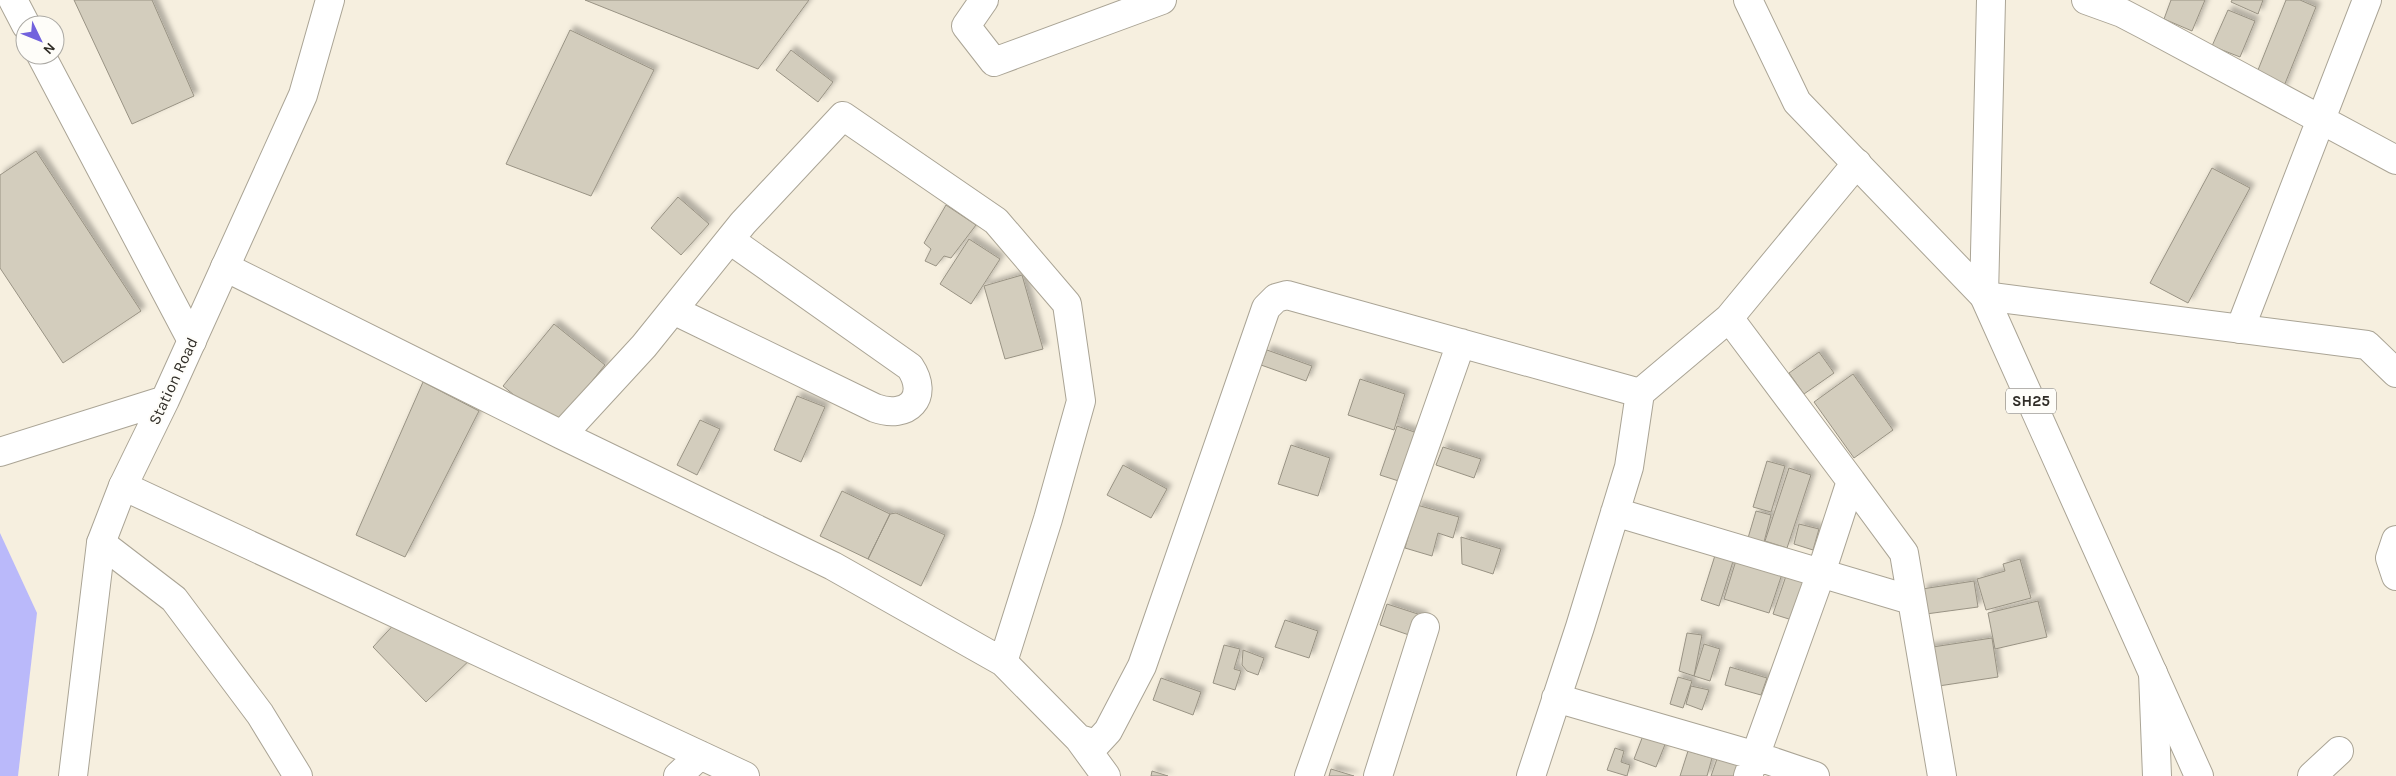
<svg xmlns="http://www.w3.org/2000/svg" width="2396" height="776" viewBox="0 0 2396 776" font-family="Karla,sans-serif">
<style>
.green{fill:#bab9fa}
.building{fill:#d3cdbd;stroke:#999384;filter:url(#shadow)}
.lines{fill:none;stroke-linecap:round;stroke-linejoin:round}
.street-casing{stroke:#aaa495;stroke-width:30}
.secondary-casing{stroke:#aaa495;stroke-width:30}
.primary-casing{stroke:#aaa495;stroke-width:30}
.street{stroke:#fff;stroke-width:28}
.secondary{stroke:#fff;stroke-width:28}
.primary{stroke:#fff;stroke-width:28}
.labels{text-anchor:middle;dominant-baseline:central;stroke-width:4;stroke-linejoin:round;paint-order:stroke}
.shield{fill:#fefdf9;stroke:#6e6b66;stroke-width:1}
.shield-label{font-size:15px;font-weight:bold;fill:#302d27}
.street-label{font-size:16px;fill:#302d27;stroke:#fefdf9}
</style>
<defs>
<filter id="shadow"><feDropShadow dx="4.5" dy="-4.5" stdDeviation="2.5" flood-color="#0004"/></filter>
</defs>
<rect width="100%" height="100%" fill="#f6efdf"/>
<path class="green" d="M0,533L37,613L18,776H0Z"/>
<path class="building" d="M74,0H152L194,96L132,124Z
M585,0H809L758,69Z
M2171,0H2205L2192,31L2164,19Z
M2232,0H2263L2258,14L2231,2Z
M2286,0H2300L2316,7L2282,91L2254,80Z
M2228,10L2255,21L2240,57L2212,46Z
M570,30L654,70L591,196L506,164Z
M791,50L833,82L818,102L776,70Z
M36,151L141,311L63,363L0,268V175Z
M2212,168L2250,188L2188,303L2150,283Z
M678,197L709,224L681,255L651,228Z
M946,205L976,225L951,258L944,256L936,266L925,261L931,249L924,243Z
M969,239L1000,259L971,304L940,284Z
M1022,275L1043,349L1005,359L984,286Z
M554,324L605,365L554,428L503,386Z
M1267,350L1312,366L1306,381L1261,365Z
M1819,352L1834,373L1804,394L1789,373Z
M1853,374L1893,430L1854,458L1814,402Z
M1360,379L1405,394L1394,430L1348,415Z
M423,382L479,411L405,557L356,535Z
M797,396L825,407L801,462L774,450Z
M700,420L720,429L697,475L677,465Z
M1397,426L1423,435L1411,485L1380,475Z
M1291,445L1330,458L1318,496L1278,484Z
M1443,447L1481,459L1474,478L1436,465Z
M1767,461L1785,466L1771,512L1753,507Z
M1123,465L1167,489L1151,518L1107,495Z
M1789,468L1811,475L1787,548L1765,541Z
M842,491L890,514L868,559L820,536Z
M1417,505L1459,517L1453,538L1438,533L1432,556L1405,548Z
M1756,511L1771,515L1764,542L1748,538Z
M896,513L945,535L921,586L868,559L890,514Z
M1799,524L1819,529L1813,550L1794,544Z
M1461,537L1501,549L1493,574L1462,564Z
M1717,549L1735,555L1719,606L1701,600Z
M1738,554L1784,568L1769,613L1724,599Z
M2020,559L2031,598L1986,610L1977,579L2005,571L2003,564Z
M1788,570L1807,577L1792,620L1773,614Z
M1974,581L1978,607L1926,614L1922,589Z
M2038,601L2047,637L1995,649L1988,613Z
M1387,604L1424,616L1409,635L1380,625Z
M400,618L476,654L426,702L373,647Z
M1285,620L1318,631L1309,658L1275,647Z
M1687,633L1702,635L1694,676L1679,671Z
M1992,638L1998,677L1932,687L1926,648Z
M1704,644L1720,649L1710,681L1694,676Z
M1224,645L1240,649L1234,669L1241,671L1235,690L1213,683Z
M1243,650L1264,658L1258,675L1247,671L1242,665Z
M1730,667L1767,678L1761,695L1725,685Z
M1678,677L1692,681L1683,708L1670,704Z
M1161,678L1201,692L1193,715L1153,700Z
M1691,686L1709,690L1702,710L1686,704Z
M1644,733L1666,742L1656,767L1634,759Z
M1615,748L1624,751L1621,762L1630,765L1627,776L1607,770Z
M1688,751L1712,758L1707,776H1680Z
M1718,756L1739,764L1734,776H1711Z
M1331,769L1354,776H1329Z
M1152,771L1168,776H1151Z"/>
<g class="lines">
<g class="street-casing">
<path id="street" d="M13,0L26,25
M984,0L966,26L994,62L1162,0
M2086,0L2122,13L2145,25L2396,160
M41,55L192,341
M225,267L562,435L833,566L1003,662L1079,739L1096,744L1108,731L1142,666L1266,308L1276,298L1287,295L1640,393
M673,310L875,408C908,420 930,397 910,367L730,240
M1729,318L1851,481L1821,573L1748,776
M2240,329L2367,0
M562,435L644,346L743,223L843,116L996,221L1067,304L1081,401L1048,519L1003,662
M1851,481L1904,553L1942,776
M123,486L745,776
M1615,512L1911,600
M2396,540L2390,558L2396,576
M101,543L174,599L260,714L298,776
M2153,673L2157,776
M1556,698L1756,756L1815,776
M1079,739L1106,776
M678,776L700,755
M1309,776L1461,343
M1378,776L1425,627
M1531,776L1580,627L1629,467L1640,393L1729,318L1857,163
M2312,776L2339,751"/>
</g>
<g class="secondary-casing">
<path id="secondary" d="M1748,0L1797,102L1984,296L2367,345L2396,373
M0,452L165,400
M73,776L101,543L123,486L165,400L303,95L330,0"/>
</g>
<g class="primary-casing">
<path id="primary" d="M1991,0L1984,296L2199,776"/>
</g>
<use href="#street" class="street"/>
<use href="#secondary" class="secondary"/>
<use href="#primary" class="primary"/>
</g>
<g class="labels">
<rect class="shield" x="2006" y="388.5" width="50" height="25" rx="4"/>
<g class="shield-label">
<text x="2031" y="401">SH25</text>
</g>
<g class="street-label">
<text transform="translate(173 381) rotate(-65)">Station Road</text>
</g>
</g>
<g transform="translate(40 40) rotate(133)"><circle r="24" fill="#fefdf9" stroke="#acaaa5"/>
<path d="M0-4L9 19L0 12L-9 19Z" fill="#7262dd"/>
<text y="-8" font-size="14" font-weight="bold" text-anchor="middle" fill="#302d27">N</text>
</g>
</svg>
